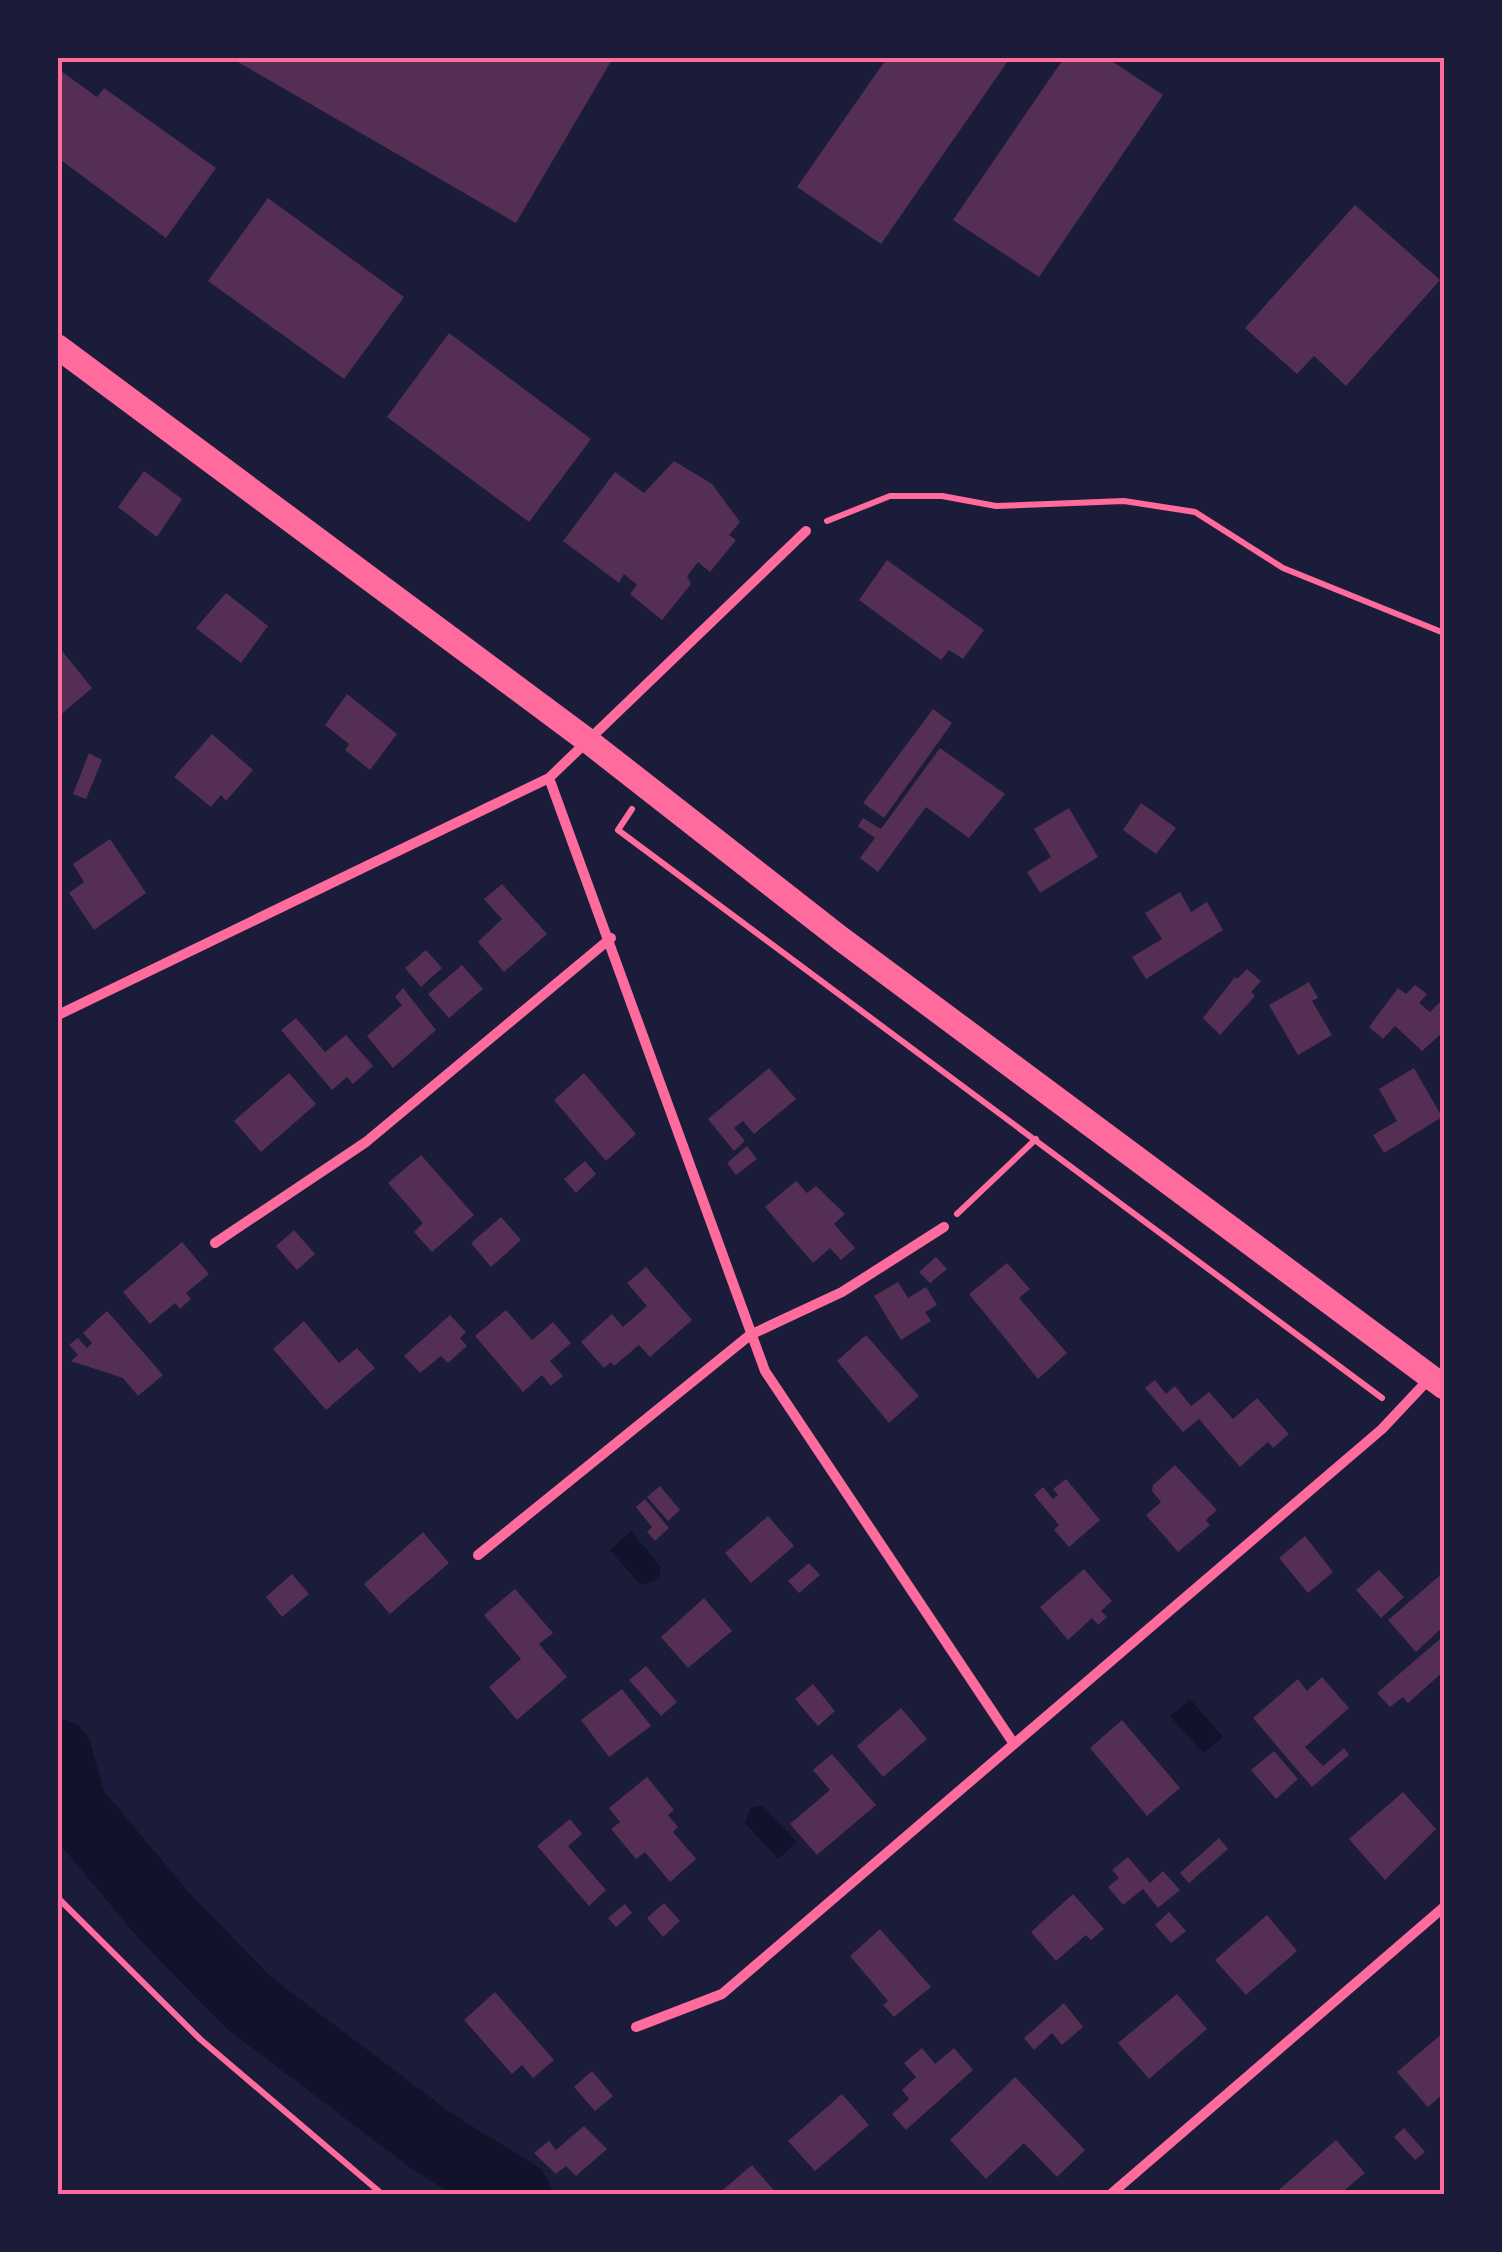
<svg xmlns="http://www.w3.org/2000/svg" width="1502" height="2252" viewBox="0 0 1502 2252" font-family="Figtree,sans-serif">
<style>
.water{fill:#12122b}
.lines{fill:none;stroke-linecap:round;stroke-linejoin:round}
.river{stroke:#12122b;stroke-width:68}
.building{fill:#542f53}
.path{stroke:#ff6b9d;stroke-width:6}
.minor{stroke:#ff6b9d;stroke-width:10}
.primary{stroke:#ff6b9d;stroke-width:25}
.neatline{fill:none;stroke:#ff6b9d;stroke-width:4}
</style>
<rect width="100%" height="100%" fill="#1b1b3a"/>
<path class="water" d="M631,1531L661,1567L659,1579L641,1585L610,1550Z
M1190,1699L1223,1737L1203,1753L1170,1716Z
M756,1806H763L797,1842L778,1859L745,1823L750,1809Z"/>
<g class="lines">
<path class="river" d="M58,1753L73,1807L166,1918L250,2004L433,2142L517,2194"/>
</g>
<path class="building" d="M231,58H613L516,223Z
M887,58H1010L881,244L797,187Z
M1064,58H1107L1163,95L1039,277L953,220Z
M58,69L97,97L104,88L216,168L166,238L58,158Z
M268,198L404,297L344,379L208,281Z
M1355,205L1440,280L1346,386L1314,356L1297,374L1245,328Z
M449,333L591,439L529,522L387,417Z
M674,461L712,484L740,522L729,535L736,540L710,572L698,562L687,576L691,584L662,620L630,594L637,585L624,574L619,583L563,541L615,472L644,493Z
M144,471L182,499L157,537L118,507Z
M887,560L984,630L963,659L949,650L941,660L859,600Z
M226,593L268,626L241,663L196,628Z
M58,646L92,688L58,717Z
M347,694L397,734L370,770L345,750L349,744L325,725Z
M933,709L952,723L884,818L863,803Z
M212,734L253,770L226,801L221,795L211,807L174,777Z
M940,748L1005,794L969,838L926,807L878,872L860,858L875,838L858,826L863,818L881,829Z
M89,753L102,760L86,799L73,794Z
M1141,803L1176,828L1156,854L1123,830Z
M1069,808L1098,857L1040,893L1027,872L1051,857L1034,829Z
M110,839L146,893L94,930L69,893L84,882L73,864Z
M502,884L547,934L504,972L478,942L502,919L484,899Z
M1180,892L1191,912L1207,902L1223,930L1146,979L1132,957L1162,939L1145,913Z
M426,950L442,968L421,987L405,968Z
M462,965L483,989L449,1018L428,994Z
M1247,969L1261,981L1251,992L1255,996L1220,1035L1203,1018L1235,977L1237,979Z
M1309,982L1318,998L1312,1001L1332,1035L1298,1055L1269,1005Z
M1415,985L1427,994L1419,1003L1430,1012L1444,998V1031L1422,1051L1395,1026L1383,1039L1369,1027L1398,988L1406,994Z
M403,988L436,1030L393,1068L367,1036L402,1005L395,997Z
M296,1018L325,1052L346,1035L373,1066L353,1084L347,1077L332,1090L281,1030Z
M769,1068L796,1099L754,1134L743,1121L734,1128L745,1141L734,1151L708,1119Z
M1414,1068L1442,1117L1384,1153L1373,1135L1397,1121L1379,1089Z
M289,1073L316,1104L261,1152L234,1121Z
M584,1073L636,1134L606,1161L554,1100Z
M747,1146L757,1159L736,1175L727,1163Z
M421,1155L474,1215L432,1252L414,1232L423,1223L388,1183Z
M585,1161L596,1174L576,1193L564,1179Z
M796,1181L807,1193L816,1186L845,1214L834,1224L855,1248L841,1260L830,1248L813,1263L765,1207Z
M501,1217L521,1240L491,1267L471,1243Z
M294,1230L315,1254L297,1270L276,1246Z
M182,1242L209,1274L186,1293L191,1299L180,1309L175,1303L150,1324L123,1292Z
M936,1257L947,1269L930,1283L919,1272Z
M1007,1263L1030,1289L1019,1298L1067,1353L1038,1379L969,1294Z
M646,1267L692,1320L650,1357L639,1345L614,1366L611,1362L604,1368L581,1342L612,1314L623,1327L647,1306L627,1283Z
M898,1282L908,1298L926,1287L937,1305L925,1312L931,1321L901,1340L874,1296Z
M506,1310L532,1340L553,1322L571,1343L550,1361L563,1376L551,1386L542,1375L523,1392L475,1336Z
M107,1311L163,1375L138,1396L123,1378L71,1361L78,1355L69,1345L78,1338L87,1348L92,1343L83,1333Z
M450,1315L466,1332L460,1338L467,1346L448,1363L441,1356L420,1373L404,1356Z
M304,1321L339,1363L357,1348L375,1368L326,1410L273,1349Z
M866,1335L919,1396L889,1423L837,1361Z
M1155,1380L1166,1394L1175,1386L1191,1406L1209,1392L1233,1419L1257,1398L1289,1434L1273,1448L1268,1442L1240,1467L1199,1419L1183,1432L1145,1388Z
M1175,1465L1217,1510L1206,1520L1210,1525L1178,1552L1146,1515L1161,1502L1152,1491L1153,1485Z
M1066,1479L1100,1520L1069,1547L1054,1530L1059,1525L1034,1495L1043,1487L1053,1499L1058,1495L1053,1489Z
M660,1486L680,1510L668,1521L647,1497Z
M645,1499L669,1528L655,1541L647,1532L652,1527L636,1507Z
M768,1516L794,1546L751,1583L725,1553Z
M423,1532L449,1563L390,1614L364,1584Z
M1305,1536L1333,1572L1308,1593L1279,1558Z
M809,1563L820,1575L799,1593L788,1581Z
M1084,1569L1112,1601L1101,1611L1107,1617L1098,1625L1092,1618L1068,1640L1040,1607Z
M1379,1570L1404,1597L1381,1618L1356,1590Z
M1444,1572V1626L1416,1652L1388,1620Z
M292,1574L309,1594L282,1617L266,1597Z
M515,1589L553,1633L539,1644L567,1677L517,1720L489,1687L521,1659L484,1615Z
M704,1598L732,1631L688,1668L661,1637Z
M1440,1639L1444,1644V1671L1408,1703L1403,1697L1390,1707L1377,1693Z
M646,1666L677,1702L661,1716L629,1680Z
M1322,1677L1349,1708L1305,1747L1323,1766L1344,1748L1349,1755L1312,1787L1253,1718L1298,1679L1307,1691Z
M813,1684L835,1711L818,1726L795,1699Z
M622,1689L651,1726L609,1757L581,1720Z
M901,1708L927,1739L883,1777L857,1746Z
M1122,1720L1180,1788L1147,1816L1090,1748Z
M1274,1751L1298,1779L1276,1799L1251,1770Z
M832,1754L876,1805L817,1855L790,1824L830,1790L813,1770Z
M647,1777L674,1810L668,1815L678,1827L673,1832L696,1859L670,1882L645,1852L636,1859L611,1829L620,1822L609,1808Z
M1403,1792L1436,1829L1385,1880L1349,1839Z
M570,1819L582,1834L568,1846L606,1890L589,1906L537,1846Z
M1219,1838L1228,1849L1189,1883L1180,1873Z
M1128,1857L1150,1883L1163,1871L1180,1890L1158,1908L1143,1889L1123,1905L1108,1887L1119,1878L1112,1870Z
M1073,1894L1104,1929L1091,1940L1086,1935L1056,1961L1031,1932Z
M664,1903L680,1921L663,1937L647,1918Z
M625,1904L632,1913L616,1927L608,1918Z
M1169,1912L1186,1931L1171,1943L1155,1925Z
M1267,1915L1297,1951L1246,1995L1215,1960Z
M880,1929L931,1987L894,2017L883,2005L888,2001L850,1956Z
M495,1992L554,2060L533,2078L522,2065L512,2074L464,2020Z
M1177,1994L1207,2029L1149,2079L1118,2043Z
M1064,2003L1083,2027L1062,2045L1052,2033L1034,2050L1024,2038Z
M1444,2032V2093L1428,2107L1397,2072Z
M922,2048L935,2064L954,2048L973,2070L906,2130L892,2114L909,2099L902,2090L916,2077L904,2063Z
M592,2071L613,2096L595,2111L574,2087Z
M1015,2077L1085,2150L1057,2177L1024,2143L986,2179L950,2140Z
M842,2094L869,2125L815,2171L788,2141Z
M584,2126L607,2149L576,2176L566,2166L556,2174L534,2153L549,2141L556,2150Z
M1404,2128L1425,2152L1415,2160L1394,2137Z
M1336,2140L1365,2173L1340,2194H1274Z
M752,2165L777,2194H718Z"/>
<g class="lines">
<path class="path" d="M827,521L890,496H942L996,506L1124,501L1195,512L1283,568L1444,633
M632,809L618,830L1382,1398
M957,1214L1036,1139
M58,1898L200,2039L382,2194"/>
<path class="minor" d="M549,778L765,1371L1014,1744
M58,1015L549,778L806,531
M215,1243L366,1142L611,938
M478,1555L750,1335L842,1292L944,1227
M636,2027L722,1994L1382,1429L1429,1379
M1111,2194L1444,1907"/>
<path class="primary" d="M58,347L588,741L840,938L1444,1387"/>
</g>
<rect width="1502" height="2252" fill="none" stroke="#1b1b3a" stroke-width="120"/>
<rect x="60" y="60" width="1382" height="2132" class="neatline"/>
</svg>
